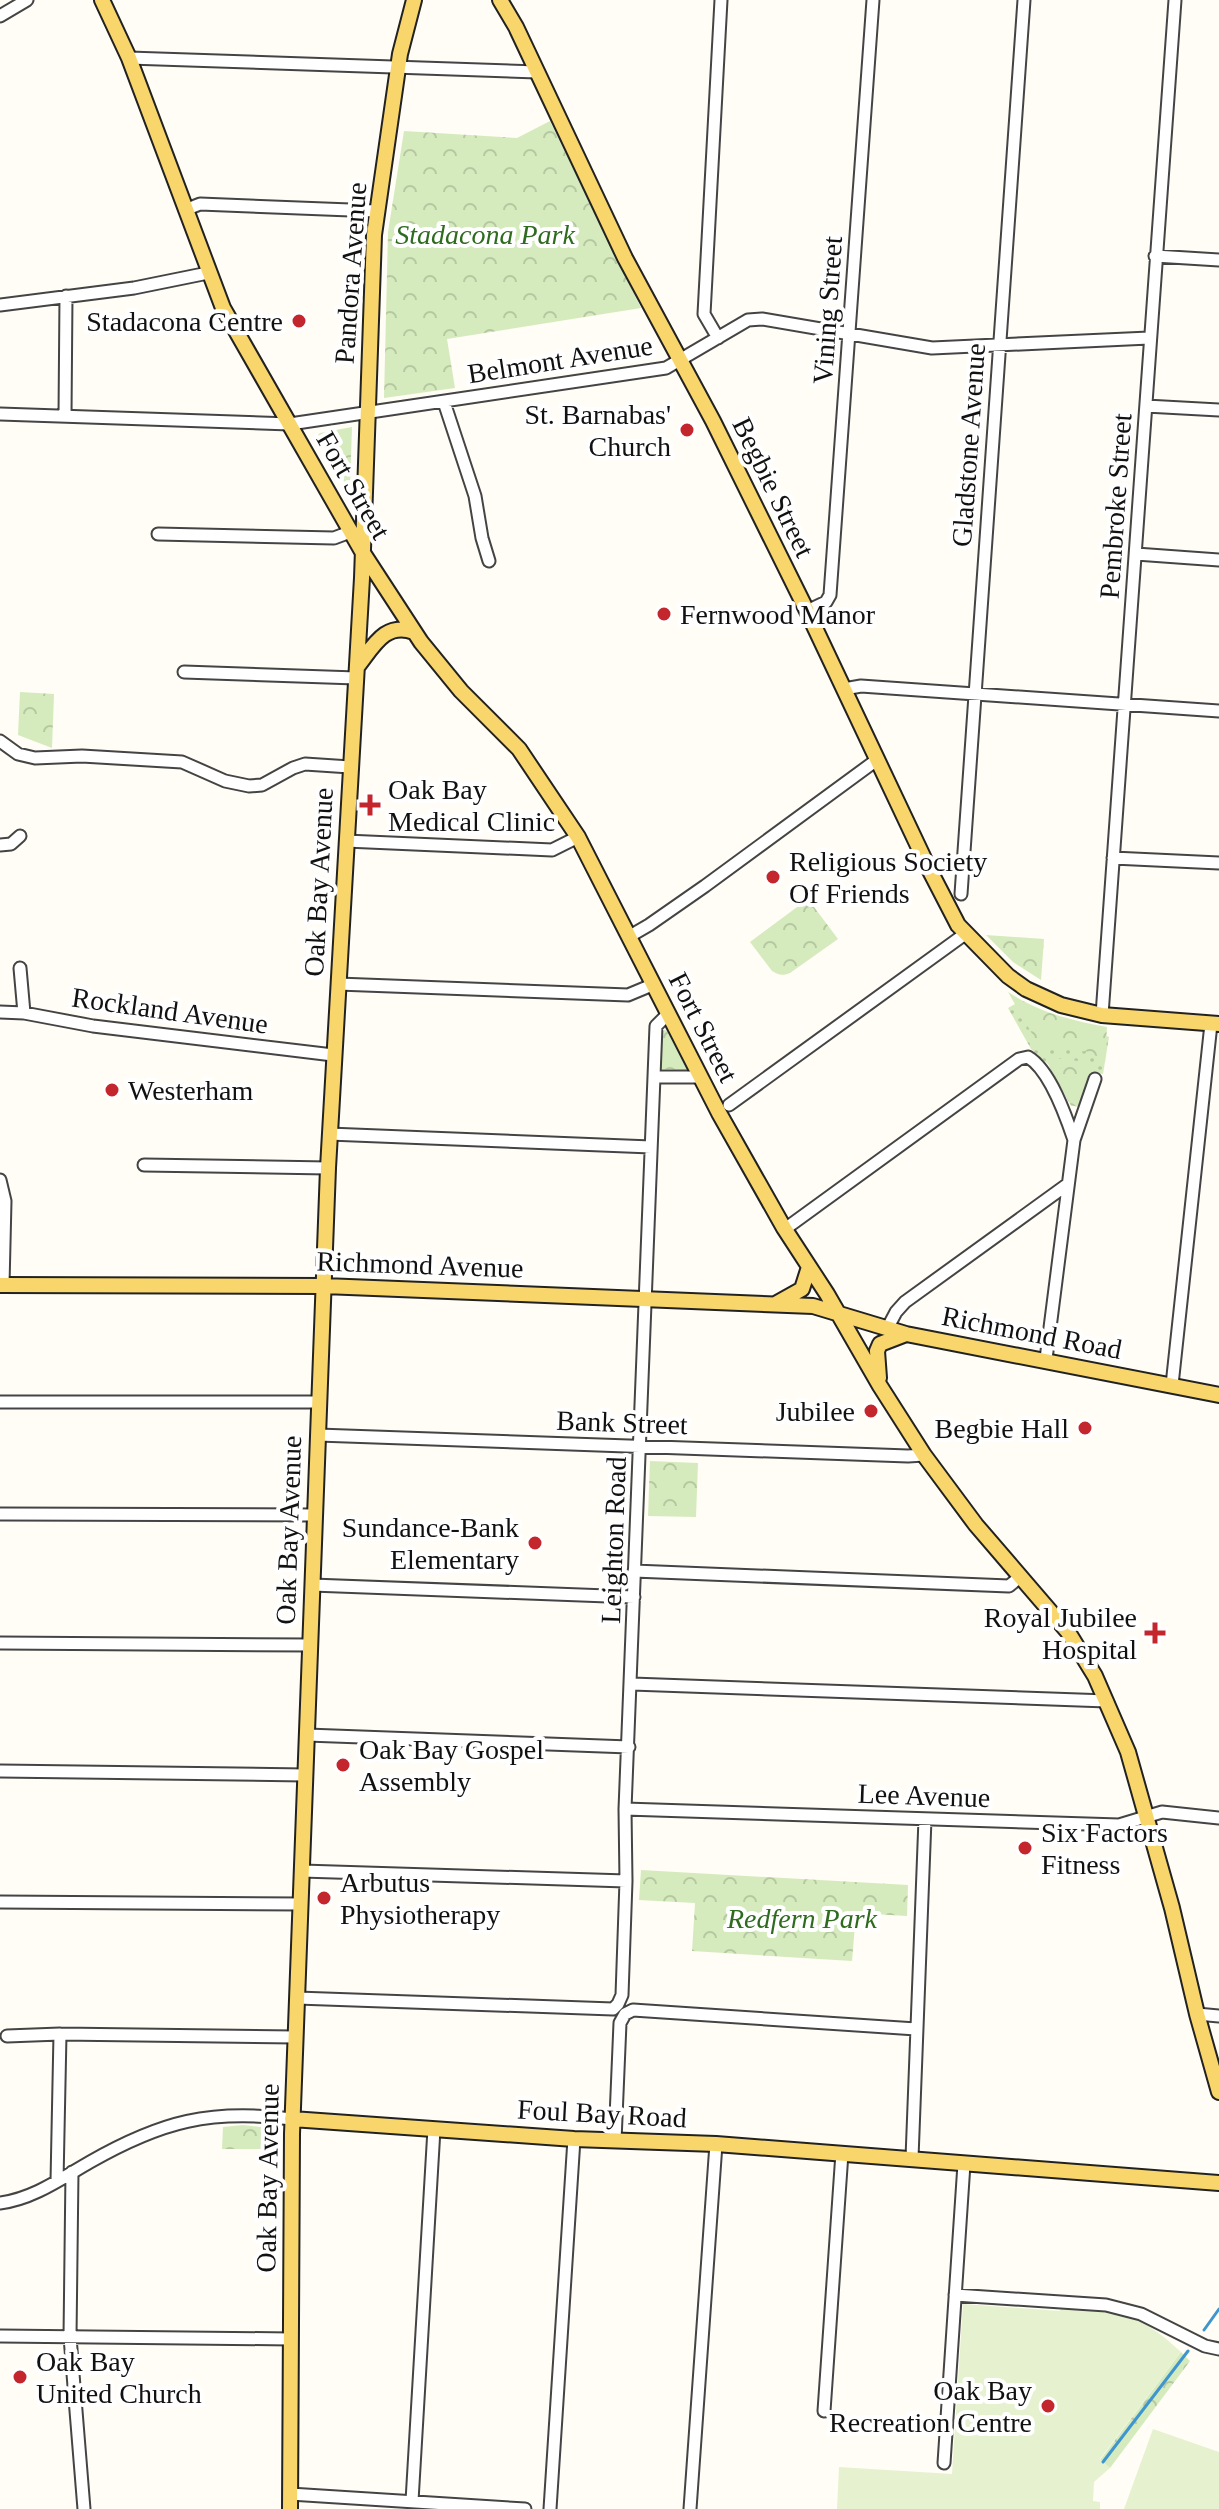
<svg xmlns="http://www.w3.org/2000/svg" width="1219" height="2509" viewBox="0 0 1219 2509" font-family="'Times New Roman',serif">
<defs>
<pattern id="grass-dots" width="8" height="8" patternUnits="userSpaceOnUse" patternTransform="scale(2)"><rect width="8" height="8" fill="#d5ebbd"/><path d="M2 2h.1M6 6h.1" fill="none" stroke="#b6c8a1" stroke-width="1.8" stroke-linecap="round"/></pattern>
<pattern id="park-crowns" width="20" height="18" patternUnits="userSpaceOnUse" patternTransform="scale(2)"><rect width="20" height="18" fill="#d5ebbd"/><path d="M2 6a3 3 0 1 1 6 0M12 15a3 3 0 1 1 6 0" fill="none" stroke="#b6c8a1"/></pattern>
</defs>
<rect width="100%" height="100%" fill="#fffdf5"/>
<path fill="url(#grass-dots)" d="M1015 1004 1030 1006 1109 1037 1103 1074 1092 1072 1079 1106H1071L1048 1064 1031 1049 1008 1008Z"/>
<path fill="url(#park-crowns)" d="M550 121 641 308 447 339 455 388 384 398 388 232 404 131 517 138Z
M352 427 350 486 348 488 317 436 320 433Z
M20 692 54 694 52 748 18 735Z
M808 899 838 939 790 973C783 976 778 975 772 971L750 942Z
M986 935 1044 939 1041 980 1013 962Z
M1008 992C1039 1012 1072 1021 1107 1027L1105 1063 1091 1052 1039 1046Z
M665 1030 667 1031 687 1070 659 1069 660 1033Z
M1054 1058 1086 1062 1091 1066 1089 1080 1078 1107 1071 1105 1049 1065 1050 1059Z
M650 1461 698 1463 696 1517 648 1516Z
M641 1870 908 1885 907 1916 856 1913 852 1961 692 1951 695 1903 639 1900Z
M243 2125 277 2129 278 2149H222L223 2127Z
M1181 2352 1190 2361 1110 2468 1100 2460Z"/>
<path fill="#e6f2cf" d="M1061 2303 1107 2305V2312C1136 2314 1161 2333 1181 2352L1100 2459 1110 2468 1094 2482 1093 2501 1100 2502V2509H837L839 2467 952 2474 963 2304 1060 2311Z
M1153 2429 1219 2452V2509H1124Z"/>
<g fill="none" stroke-linecap="round" stroke-linejoin="round">
<path stroke="#3f96cf" stroke-width="3" d="M1204 2330 1219 2309
M1103 2462 1188 2351"/>
<defs>
<path id="minor" d="M0 16 27 0
M129 58 537 72
M185 210 200 204 376 211
M1155 256 1219 260
M0 305 134 288 208 273
M718 338 704 314 721 0
M444 402 475 496 482 538 489 561
M1146 406 1219 410
M0 414 290 424 666 368 748 320 762 319 932 348 1149 338
M65 415 66 296
M158 534 334 538 350 532
M1136 554 1219 560
M807 611 826 602 830 595 873 0
M184 672 356 678
M844 689 861 686 1219 711
M0 741 18 754 35 758 82 756 182 762 225 781 249 786 262 785 293 768 305 764 350 767
M346 841 552 850 578 837
M0 845 11 844 20 836
M1113 858 1219 863
M961 894 1024 0
M630 936 649 925 705 886 878 759
M20 968 24 1013
M338 984 628 995 652 985
M0 1012 24 1013 93 1026 333 1055
M1102 1015 1175 0
M654 1077H700
M729 1105 965 934
M329 1134 651 1147
M144 1165 328 1168
M0 1180 5 1201 3 1285
M785 1229 1019 1059 1028 1057C1050 1070 1066 1116 1074 1140
M887 1329 896 1312 905 1302 1068 1184
M1046 1359 1074 1140 1095 1079
M1172 1385 1211 1024
M0 1402H319
M318 1435 908 1456 924 1455
M0 1514 315 1515
M634 1571 1009 1586 1021 1576
M312 1585 634 1597
M0 1643 310 1645
M632 1684 1107 1701
M307 1735 629 1747
M0 1771 305 1775
M625 1809 1119 1825 1162 1812 1219 1818
M302 1871 626 1881
M0 1902 301 1904
M297 1998 613 2009 618 2004 622 1995 626 1881 625 1809 656 1026 667 1015
M1197 2014 1219 2016
M7 2036 60 2034 295 2037
M615 2141 620 2023 625 2014 633 2010 916 2029
M912 2158 925 1819
M72 2172 70 2337 84 2509
M57 2181 60 2034
M0 2203C33 2199 62 2178 90 2162 162 2121 210 2109 292 2119
M955 2295 1106 2305 1141 2314 1205 2346 1219 2349
M0 2336 291 2339
M824 2411 842 2153
M944 2463 964 2164
M290 2494 525 2509
M412 2501 434 2129
M550 2509 574 2139
M690 2509 716 2144"/>
<path id="major" d="M102 0 129 58 223 308 363 553 421 642 461 691 519 749 578 837 719 1113 784 1228 827 1294 880 1386 924 1455 976 1525 1068 1632 1095 1676 1128 1752 1172 1908 1197 2014 1219 2092
M500 0 516 27 625 258 713 421 807 611 928 867 958 925 1008 976 1026 989 1061 1005 1102 1015 1219 1024
M357 667C373 647 385 621 414 632
M0 1285 324 1286 813 1306 906 1334 1219 1395
M777 1303 802 1289 809 1267
M879 1378 877 1351 880 1344 906 1334
M292 2119 574 2139 716 2144 1219 2183
M290 2509 292 2134 328 1168 362 578 374 235 400 54 414 0"/>
</defs>
<use href="#minor" stroke="#444" stroke-width="15"/>
<use href="#major" stroke="#222" stroke-width="18"/>
<use href="#minor" stroke="#fff" stroke-width="11"/>
<use href="#major" stroke="#f9d66b" stroke-width="14"/>
</g>
<g fill="#c4262e" stroke="#fff" stroke-width="3">
<circle cx="299" cy="321" r="8"/>
<circle cx="687" cy="430" r="8"/>
<circle cx="664" cy="614" r="8"/>
<path d="M366 793h8v8h8v8h-8v8h-8v-8h-8v-8h8z"/>
<circle cx="773" cy="877" r="8"/>
<circle cx="112" cy="1090" r="8"/>
<circle cx="871" cy="1411" r="8"/>
<circle cx="1085" cy="1428" r="8"/>
<circle cx="535" cy="1543" r="8"/>
<path d="M1151 1621h8v8h8v8h-8v8h-8v-8h-8v-8h8z"/>
<circle cx="343" cy="1765" r="8"/>
<circle cx="1025" cy="1848" r="8"/>
<circle cx="324" cy="1898" r="8"/>
<circle cx="20" cy="2377" r="8"/>
<circle cx="1048" cy="2406" r="8"/>
</g>
<g text-anchor="middle" stroke-width="8" stroke-linejoin="round" paint-order="stroke">
<g font-size="28" font-style="italic" fill="#2f6b1f" stroke="#fff">
<text x="485" y="244">Stadacona Park</text>
<text x="802" y="1928">Redfern Park</text>
</g>
<g font-size="28" fill="#111" stroke="#fff">
<text transform="translate(350 273) rotate(-86)" y="10">Pandora Avenue</text>
<text transform="translate(827 310) rotate(-86)" y="10">Vining Street</text>
<text transform="translate(560 359) rotate(-9)" y="10">Belmont Avenue</text>
<text transform="translate(968 445) rotate(-86)" y="10">Gladstone Avenue</text>
<text transform="translate(354 485) rotate(60)" y="10">Fort Street</text>
<text transform="translate(774 487) rotate(64)" y="10">Begbie Street</text>
<text transform="translate(1115 506) rotate(-86)" y="10">Pembroke Street</text>
<text transform="translate(318 882) rotate(-87)" y="10">Oak Bay Avenue</text>
<text transform="translate(170 1010) rotate(8)" y="10">Rockland Avenue</text>
<text transform="translate(704 1027) rotate(63)" y="10">Fort Street</text>
<text transform="translate(420 1264) rotate(2)" y="10">Richmond Avenue</text>
<text transform="translate(1032 1332) rotate(11)" y="10">Richmond Road</text>
<text transform="translate(622 1422) rotate(2)" y="10">Bank Street</text>
<text transform="translate(288 1530) rotate(-88)" y="10">Oak Bay Avenue</text>
<text transform="translate(613 1540) rotate(-88)" y="10">Leighton Road</text>
<text transform="translate(924 1795) rotate(2)" y="10">Lee Avenue</text>
<text transform="translate(602 2113) rotate(3)" y="10">Foul Bay Road</text>
<text transform="translate(267 2178) rotate(-89)" y="10">Oak Bay Avenue</text>
</g>
<g font-size="28" fill="#111" stroke="#fff" text-anchor="start">
<text x="283" y="331" text-anchor="end">Stadacona Centre</text>
<text x="671" y="424" text-anchor="end">St. Barnabas'<tspan x="671" dy="32">Church</tspan></text>
<text x="680" y="624">Fernwood Manor</text>
<text x="388" y="799">Oak Bay<tspan x="388" dy="32">Medical Clinic</tspan></text>
<text x="789" y="871">Religious Society<tspan x="789" dy="32">Of Friends</tspan></text>
<text x="128" y="1100">Westerham</text>
<text x="855" y="1421" text-anchor="end">Jubilee</text>
<text x="1069" y="1438" text-anchor="end">Begbie Hall</text>
<text x="519" y="1537" text-anchor="end">Sundance-Bank<tspan x="519" dy="32">Elementary</tspan></text>
<text x="1137" y="1627" text-anchor="end">Royal Jubilee<tspan x="1137" dy="32">Hospital</tspan></text>
<text x="359" y="1759">Oak Bay Gospel<tspan x="359" dy="32">Assembly</tspan></text>
<text x="1041" y="1842">Six Factors<tspan x="1041" dy="32">Fitness</tspan></text>
<text x="340" y="1892">Arbutus<tspan x="340" dy="32">Physiotherapy</tspan></text>
<text x="36" y="2371">Oak Bay<tspan x="36" dy="32">United Church</tspan></text>
<text x="1032" y="2400" text-anchor="end">Oak Bay<tspan x="1032" dy="32">Recreation Centre</tspan></text>
</g>
</g>
</svg>
